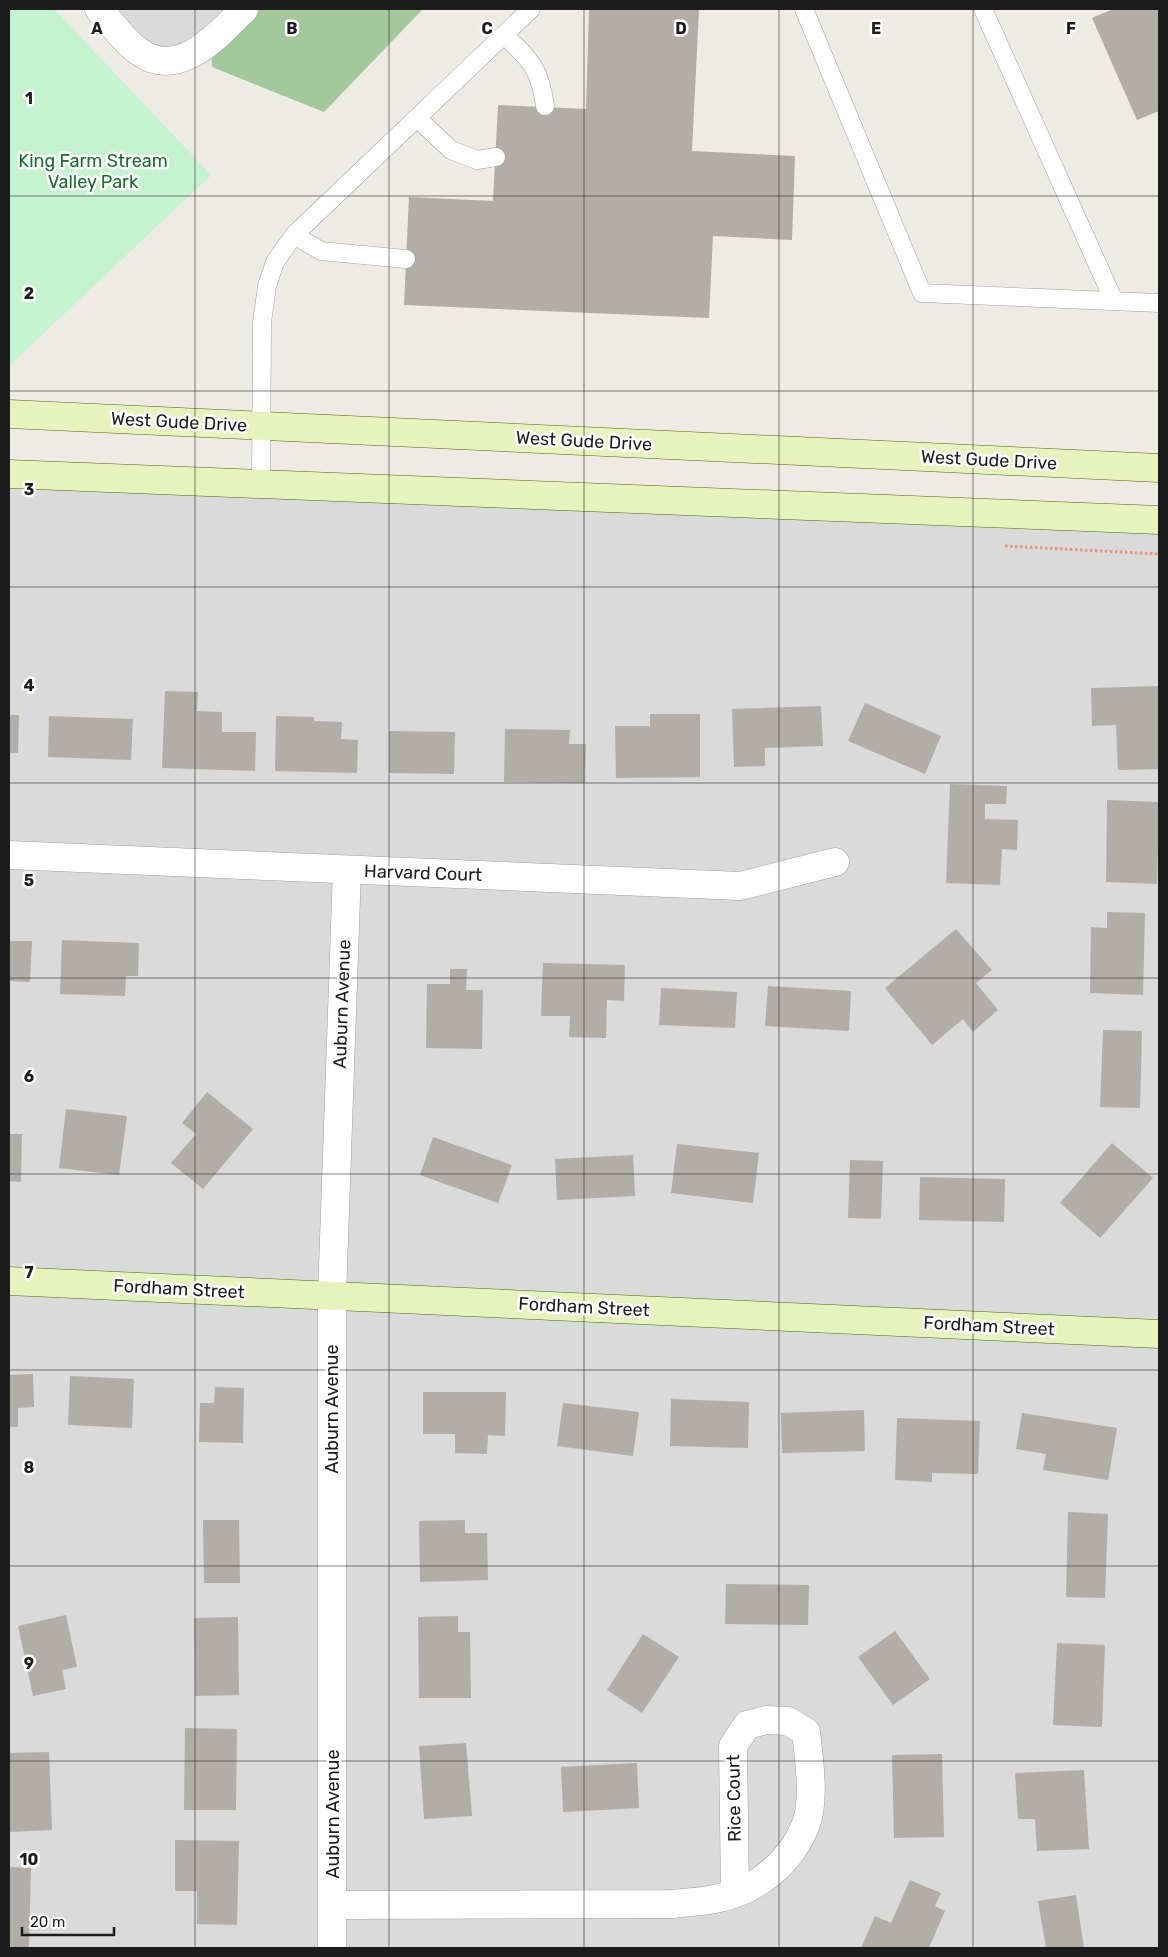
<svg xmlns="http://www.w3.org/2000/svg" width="1168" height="1957" viewBox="0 0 1168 1957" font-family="Rubik,sans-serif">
<rect width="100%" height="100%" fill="#edebe3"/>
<path fill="#dadada" d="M99 9H244L157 59Z
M9 474 1159 520V1948H9Z"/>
<path fill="#a3c89c" d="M244 9H423L324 112 212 67 211 41Z"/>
<path fill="#c4f3ce" d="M9 9H54L211 175 9 366Z"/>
<path fill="#b2ada6" d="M589 9H699L692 151 795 156 792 240 713 236 709 318 404 305 409 197 493 201 498 105 586 109Z
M1113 9H1159V111L1137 120 1092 18Z
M1159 686V769L1118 770 1116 725 1092 726 1091 688Z
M165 691 198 692 197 711 222 712V732H256L255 771 162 768Z
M865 703 941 736 925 774 848 741Z
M821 706 823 746 765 748V766L734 767 732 709Z
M650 714H700V777L616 778 615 726H650Z
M9 715H19L18 753H9Z
M49 716 133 719 131 760 48 757Z
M276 716 314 717V721L342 722 341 739 358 740 357 773 275 771Z
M505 729 570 730 569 744H586L585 783 504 782Z
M389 731 455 732 454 774 389 773Z
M950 784 1007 786 1006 804H985V819L1018 820 1017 850 1002 849 1000 885 946 883Z
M1107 800 1159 802 1157 884 1106 882Z
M1107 912 1145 913 1143 995 1090 993 1091 927 1107 928Z
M956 929 992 970 976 983 998 1010 973 1032 963 1019 932 1045 885 988Z
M62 940 139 943 138 976H126L125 996 60 994Z
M9 941H32L30 982 9 981Z
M543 963 625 965 624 1001 607 1000 606 1038 569 1037 570 1016H541Z
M450 969H467L466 990H483L482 1049 426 1048 427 984H450Z
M768 986 851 991 849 1031 765 1026Z
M661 988 737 992 735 1028 659 1025Z
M1103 1030 1142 1031 1140 1108 1100 1107Z
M207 1092 253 1129 203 1189 171 1163 196 1134 182 1123Z
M66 1109 127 1116 119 1175 59 1168Z
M9 1134H22L21 1182 9 1181Z
M433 1137 512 1165 498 1203 420 1175Z
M1112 1143 1153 1178 1100 1238 1060 1203Z
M677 1144 759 1153 753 1203 671 1193Z
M633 1155 635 1196 557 1200 555 1159Z
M850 1160 883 1161 881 1219 848 1218Z
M920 1177 1005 1179 1004 1222 919 1220Z
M33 1374 34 1407 18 1408V1427H9V1375Z
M70 1376 134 1379 132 1428 68 1425Z
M215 1387 244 1388 243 1443 199 1442 200 1403H214Z
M423 1392H506L505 1436 488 1435 487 1454 455 1453V1434H423Z
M671 1399 749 1402 748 1448 670 1446Z
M563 1403 639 1412 633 1456 557 1446Z
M864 1410 865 1451 782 1453 781 1413Z
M1022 1413 1117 1428 1108 1480 1043 1470 1046 1454 1016 1449Z
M897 1418 980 1421 978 1474 932 1473V1482L895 1480Z
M1068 1512 1108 1514 1105 1598 1066 1597Z
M203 1520H239L240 1583H204Z
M465 1520V1533H487L488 1580 420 1582 419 1521Z
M726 1584 809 1585 808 1625 725 1624Z
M66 1615 77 1667 62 1670 66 1689 33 1696 18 1626Z
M458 1616V1632H470L471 1698H419L418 1617Z
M238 1617 239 1695 195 1696 194 1618Z
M895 1631 930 1679 893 1705 858 1657Z
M643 1634 679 1657 642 1713 607 1690Z
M1057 1643 1105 1645 1102 1727 1053 1725Z
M185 1728 237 1729 236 1810H184Z
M466 1743 472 1816 424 1819 419 1746Z
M49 1752 52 1830 9 1832V1753Z
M942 1754 944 1837 894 1838 892 1755Z
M637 1763 639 1808 563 1812 561 1767Z
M1084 1770 1089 1849 1037 1851 1035 1819H1018L1015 1773Z
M175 1840 239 1841 237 1925 197 1924V1891H175Z
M9 1867 31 1868 29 1948H9Z
M910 1880 941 1893 935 1906 945 1911 929 1948H861L875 1916 891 1923Z
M1076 1895 1084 1948H1046L1038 1901Z"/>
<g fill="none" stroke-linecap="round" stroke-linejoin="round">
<defs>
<path id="lane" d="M804 9 922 293 1159 303
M983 9 1114 301
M504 35C531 60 540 69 545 106
M417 118 451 150 477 160 496 157
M294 235 321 251 406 259
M261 484 262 322 267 286 275 262 294 235 531 9"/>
<path id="street" d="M99 9C111 22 123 40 138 51 179 81 218 35 244 9
M9 855 740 886 835 862
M333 1905 673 1904C688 1902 704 1902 719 1898 758 1890 792 1861 806 1824 815 1800 809 1758 806 1732L788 1721 766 1720 747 1725 733 1746 735 1893
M332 1948V1296L347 870"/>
<path id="secondary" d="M9 414 1159 468
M9 474 1159 520
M9 1281 1159 1334"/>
</defs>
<use href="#lane" stroke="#a0a0a0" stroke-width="19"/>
<use href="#street" stroke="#a0a0a0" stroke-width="29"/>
<use href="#secondary" stroke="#516710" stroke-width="29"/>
<path stroke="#eb9376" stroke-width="3" stroke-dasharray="2.5 2.5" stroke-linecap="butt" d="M1005 546 1159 554"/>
<use href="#lane" stroke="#fff" stroke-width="18"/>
<use href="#street" stroke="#fff" stroke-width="28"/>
<use href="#secondary" stroke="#e8f2bc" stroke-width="28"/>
</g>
<path fill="none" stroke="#1c1c1c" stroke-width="1" stroke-opacity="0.55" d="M195 9V1948M389 9V1948M584 9V1948M779 9V1948M973 9V1948M9 196H1159M9 391H1159M9 587H1159M9 783H1159M9 978H1159M9 1174H1159M9 1370H1159M9 1566H1159M9 1761H1159"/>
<g text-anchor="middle" stroke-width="5" stroke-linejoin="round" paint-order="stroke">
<g font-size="18" fill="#166f2a" stroke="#fff">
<text x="93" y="167">King Farm Stream<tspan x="93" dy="21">Valley Park</tspan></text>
</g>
<g font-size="18" fill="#1c1c1c" stroke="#fff">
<text transform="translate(179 422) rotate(3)" y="6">West Gude Drive</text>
<text transform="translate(584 441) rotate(3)" y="6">West Gude Drive</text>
<text transform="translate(989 460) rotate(3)" y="6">West Gude Drive</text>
<text transform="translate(423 873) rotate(2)" y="6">Harvard Court</text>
<text transform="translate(342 1004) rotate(-88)" y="6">Auburn Avenue</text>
<text transform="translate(179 1289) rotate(3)" y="6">Fordham Street</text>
<text transform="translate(584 1307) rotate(3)" y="6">Fordham Street</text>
<text transform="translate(989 1326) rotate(3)" y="6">Fordham Street</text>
<text transform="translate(332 1409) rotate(-90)" y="6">Auburn Avenue</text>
<text transform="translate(734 1798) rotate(-91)" y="6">Rice Court</text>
<text transform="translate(333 1814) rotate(-90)" y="6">Auburn Avenue</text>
</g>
</g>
<g font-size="16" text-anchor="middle" font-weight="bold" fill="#1c1c1c" stroke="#fff" stroke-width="5" stroke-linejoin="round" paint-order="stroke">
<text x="97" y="34">A</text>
<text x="292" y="34">B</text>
<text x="487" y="34">C</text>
<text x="681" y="34">D</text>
<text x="876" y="34">E</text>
<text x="1071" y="34">F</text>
<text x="29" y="104">1</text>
<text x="29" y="299">2</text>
<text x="29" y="495">3</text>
<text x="29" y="691">4</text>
<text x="29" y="886">5</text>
<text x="29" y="1082">6</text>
<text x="29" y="1278">7</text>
<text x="29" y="1473">8</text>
<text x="29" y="1669">9</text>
<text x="29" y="1865">10</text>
</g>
<rect width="1168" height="1957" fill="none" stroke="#1c1c1c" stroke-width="20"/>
<path d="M22 1927v8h92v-8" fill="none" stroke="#1c1c1c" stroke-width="2.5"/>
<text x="30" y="1927" font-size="15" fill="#1c1c1c" stroke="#ffffff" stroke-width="4" paint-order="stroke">20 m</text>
</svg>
